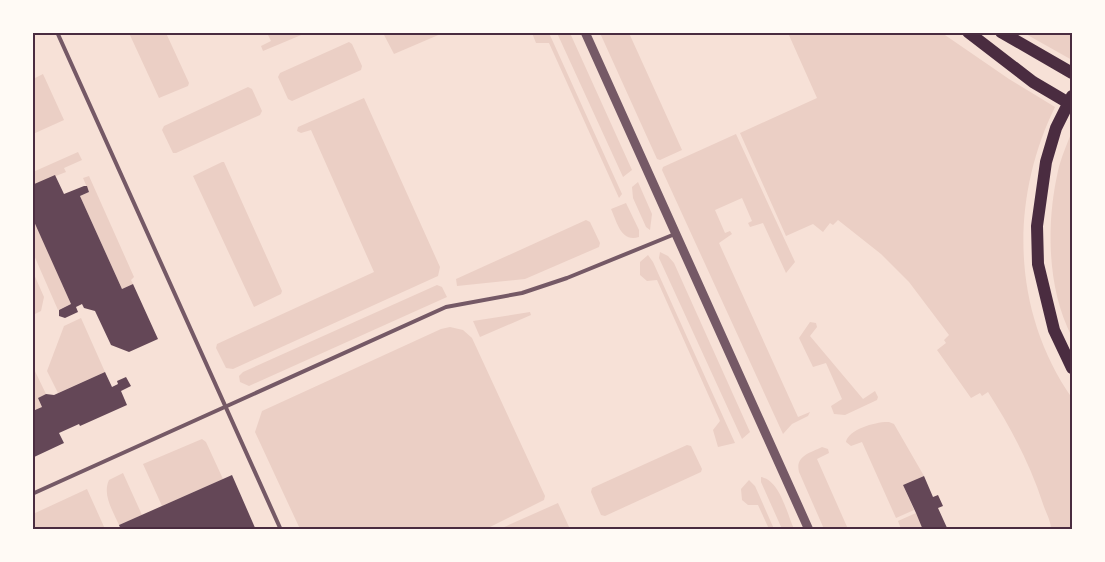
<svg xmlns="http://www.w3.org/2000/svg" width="1105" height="562" viewBox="0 0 1105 562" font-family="'Alegreya Sans',sans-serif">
<rect width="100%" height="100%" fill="#f7e1d7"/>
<path fill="#ebcfc5" d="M129 33H166L189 83 188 86 159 98Z
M267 33H306L263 51 261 46 271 41Z
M383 33H443L394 54Z
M532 33H549L622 194 619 198 549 43H536Z
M557 33H570L632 170 623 177Z
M600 33H629L682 150 660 160 657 159Z
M788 33H942L1009 79 1055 107C1009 201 1012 312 1072 398V529H1051C1051 521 1046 513 1043 504 1030 464 1011 428 988 392L982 396 980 393 971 398 937 350 946 343 944 340 949 335 909 282 881 254 838 220 833 225 830 223 823 232 813 224 786 236 740 133 817 98Z
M1024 33H1072V60Z
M349 42 352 44 362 66 361 70 292 101 288 99 278 77 280 73Z
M43 74 64 120 33 134V79Z
M248 87 252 89 262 111 260 115 176 153H173L162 130 164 126Z
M364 98 440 267 438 276 233 369 226 368 216 348 217 344 374 272 311 130 301 133 297 131 298 127Z
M1072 131V337C1047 289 1046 224 1058 171 1061 158 1067 144 1072 131Z
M736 134 795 262 786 273 763 223 750 227 748 223 752 221 742 198 715 210 725 233 730 231 732 234 719 243 798 417 810 412 808 416 792 424 783 434 662 170 663 167Z
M78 152 82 160 64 168 66 172 33 185V172Z
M222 162H224L282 291 281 294 254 307 193 176Z
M89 176 134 277 131 280 133 284 122 289 80 196 89 192 83 178Z
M638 182 652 214 650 230 646 227 633 198 632 187Z
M626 203 639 230V237C621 243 617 222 611 209Z
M586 220 590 222 600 243 599 247 525 279 457 286 456 279Z
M35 222 71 304 58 310 33 253 32 223Z
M660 252 668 256 674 263 750 432 742 439 659 258Z
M648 255 653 262 735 443 718 447 713 430 720 421 657 280 647 281 640 275V262Z
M33 272 44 297 41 311 33 315Z
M437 285 442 287 447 297 249 386 240 382 239 376 243 372Z
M530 312 531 315 480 337 473 321Z
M81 318 105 372 58 393 47 371 64 326Z
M810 322 816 323 817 327 810 336 863 399 875 391 878 397 877 400 845 415 834 414 831 406 842 399 826 363 813 367 799 338Z
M450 327 463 330 472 338 545 496 544 500 486 529H300L255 432 262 411 441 329Z
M32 365 46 394 38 398 42 407 36 410 33 404Z
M889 422 894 424 924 476 903 485 914 510 896 518 862 442 851 446 846 442C848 429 878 421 889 422Z
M202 439 206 442 223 479 162 506 143 464Z
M687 445 691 446 702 469 701 472 605 516 601 515 591 492 592 488Z
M822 447 828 449 829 453 817 459 848 529H824L799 472C795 456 810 453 822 447Z
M123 473 142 515 119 525C113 511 102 495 109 480Z
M761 477C780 480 787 514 794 529H782L761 482Z
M749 480 755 486 774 529H769L758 505H748L742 500 741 489Z
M87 489 105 529 33 528V514Z
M558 503 570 529H500L502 528Z
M916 513 923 529H901L898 521Z"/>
<path fill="#644757" d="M55 175 64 194 84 186H87L89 192 80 196 122 289 133 284 158 339 129 352 111 345 95 311 84 308 82 304 76 307 78 312 65 318 59 316V310L71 304 32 217V185Z
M105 372 112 387 118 384 117 381 126 377 131 386 121 391 127 405 80 426 79 424 59 433 64 443 32 458V404L35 410 42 407 38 398 46 394 54 395Z
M232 475 256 530H121L119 525Z
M924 476 933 497 938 495 943 506 938 508 948 530H923L916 513 903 485Z"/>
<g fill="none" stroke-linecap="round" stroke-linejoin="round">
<path stroke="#755966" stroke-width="4" d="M57 32 281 530
M32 494 446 307 522 293 567 278 675 234"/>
<path stroke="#755966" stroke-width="9" d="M585 32 809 530"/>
<path stroke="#4a2c40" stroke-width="12" d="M968 32 1033 82 1072 105
M1001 32 1072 73
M1072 96 1056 128 1046 162 1037 226 1038 264 1054 330 1072 368"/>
</g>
<rect width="1105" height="562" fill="none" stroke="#fffaf5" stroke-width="68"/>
<rect x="34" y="34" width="1037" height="494" fill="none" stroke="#4a2c40" stroke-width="2"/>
</svg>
